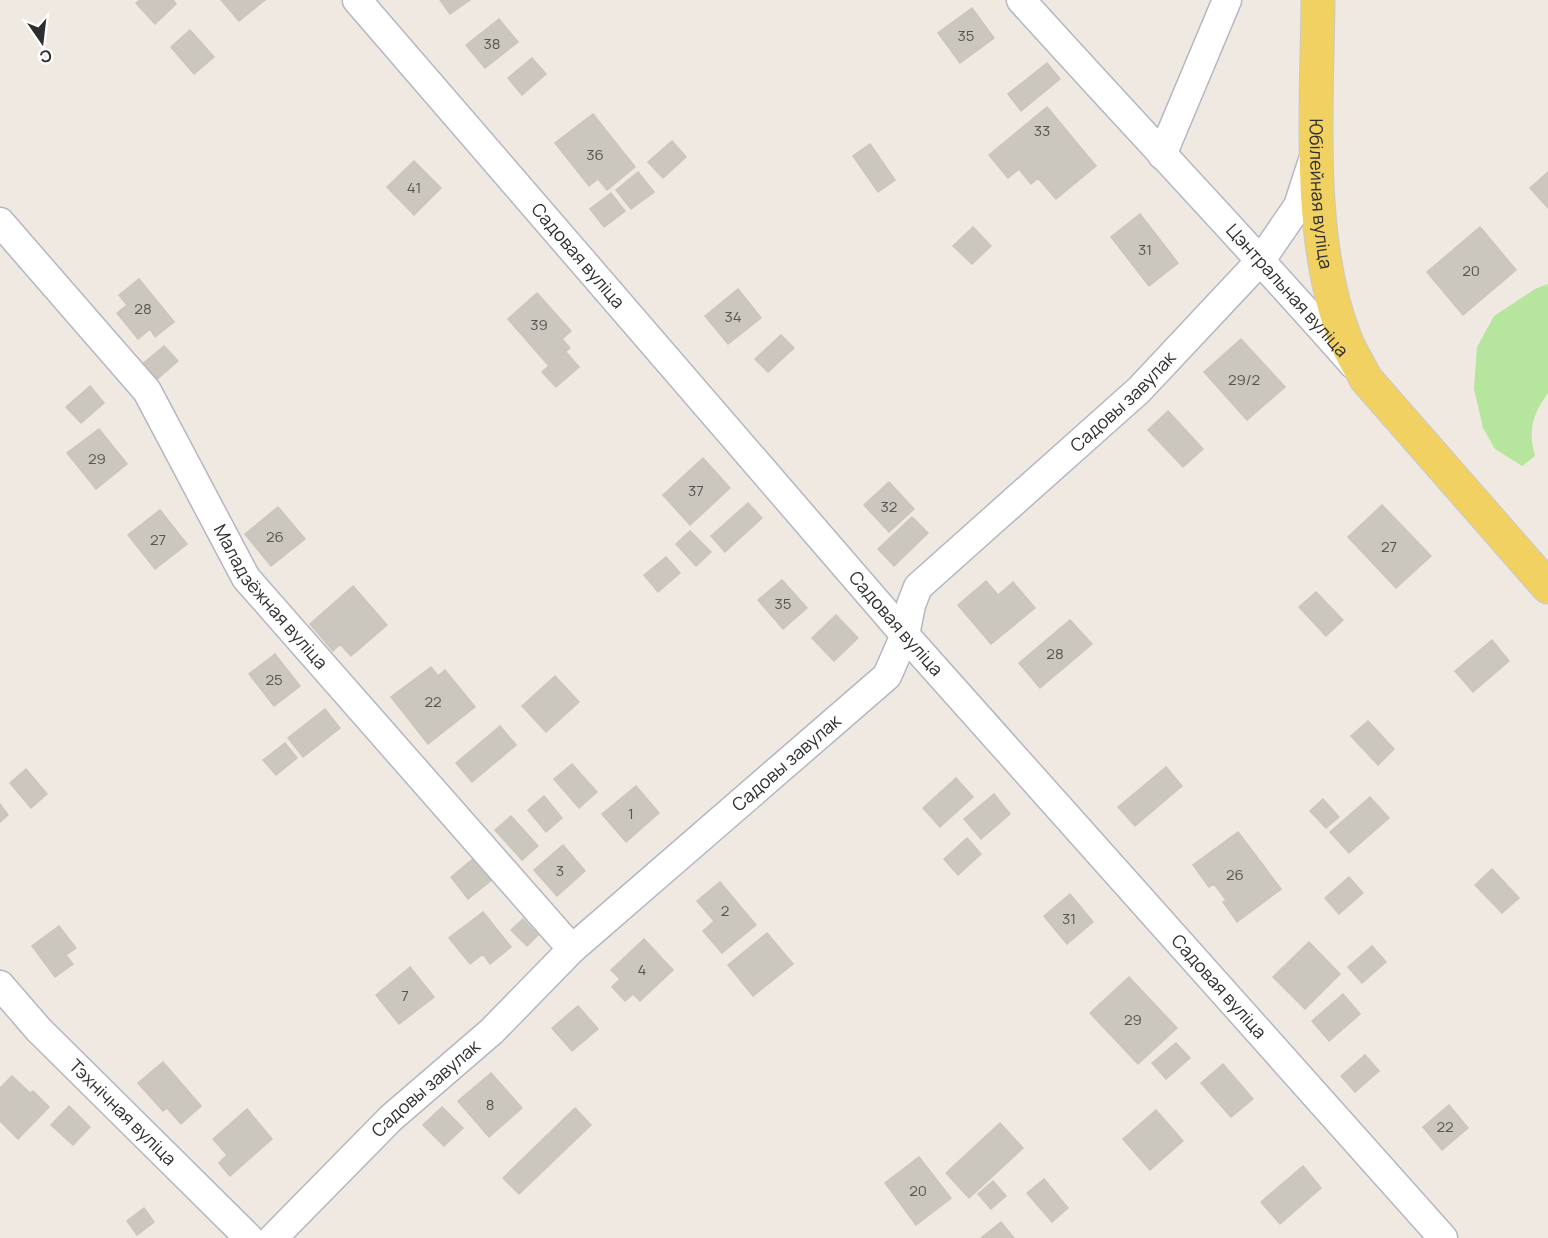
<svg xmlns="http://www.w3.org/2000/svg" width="1548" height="1238" viewBox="0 0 1548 1238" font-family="Manrope,sans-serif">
<rect width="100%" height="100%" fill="#efe9e1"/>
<path fill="#b6e59e" d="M1548 284V393C1532 415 1528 430 1535 456L1522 466 1495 449 1483 428 1474 389 1477 347 1494 316 1535 289Z"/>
<path fill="#cbc7bf" stroke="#cbc5ba" stroke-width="1.5" d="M140 0H173L176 4 155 24 136 3Z
M221 0H265L239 21Z
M440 0H470L450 14Z
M972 8 994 38 960 63 938 33Z
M499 19 518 42 485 68 466 45Z
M190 30 214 57 194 74 171 47Z
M532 58 546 74 522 95 508 78Z
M1047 63 1060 79 1021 111 1008 94Z
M1047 107 1096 166 1056 199 1038 178 1031 184 1019 169 1008 178 989 155Z
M593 114 635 167 607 190 598 179 589 186 555 143Z
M672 141 686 157 663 178 648 162Z
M870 144 895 180 878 192 853 156Z
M414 161 441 188 414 215 387 187Z
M638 172 654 192 631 209 616 190Z
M1548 172V208L1530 188Z
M611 193 625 211 604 227 590 209Z
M1140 214 1178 263 1149 286 1111 237Z
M973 227 991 246 972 264 953 246Z
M1480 227 1516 270 1463 315 1427 272Z
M139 279 174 322 155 337 150 329 138 339 117 313 127 305 119 295Z
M738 289 761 318 728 344 705 316Z
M537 293 571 331 562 339 570 348 549 366 508 319Z
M781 335 794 348 768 372 755 359Z
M1241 339 1285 387 1247 420 1204 372Z
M164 346 178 361 154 382 140 366Z
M565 351 579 367 556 387 542 372Z
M90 386 104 403 81 423 66 407Z
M1168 411 1203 449 1183 467 1148 430Z
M99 429 127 464 96 489 67 453Z
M703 458 730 488 690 525 663 495Z
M889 482 914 509 889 532 864 505Z
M748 503 762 518 725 552 711 536Z
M1382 505 1431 556 1396 588 1348 537Z
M278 507 305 539 271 566 245 534Z
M160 510 187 544 155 569 128 535Z
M912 517 928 533 894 566 878 549Z
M690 531 711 552 696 566 676 544Z
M666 557 680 573 658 592 644 575Z
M782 580 807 608 783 629 758 600Z
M986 581 998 595 1013 582 1035 608 991 644 958 605Z
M353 586 387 625 351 656 340 644 333 651 310 624Z
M1316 592 1343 620 1326 636 1299 607Z
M836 615 858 638 834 661 812 638Z
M1070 620 1092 644 1040 688 1019 663Z
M1492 640 1509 661 1473 692 1455 671Z
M275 654 300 686 274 706 249 674Z
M431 667 438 676 445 670 475 707 428 744 391 697Z
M555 676 579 702 546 732 522 706Z
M325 709 340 728 303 757 288 738Z
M1368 721 1394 749 1378 765 1351 736Z
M500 726 516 745 472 782 456 763Z
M285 743 297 758 276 775 263 760Z
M572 764 597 792 579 808 554 779Z
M1166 767 1182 786 1135 826 1118 807Z
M26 769 47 794 31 808 10 783Z
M956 778 973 797 940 827 923 808Z
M636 786 659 813 626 842 602 814Z
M994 794 1010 814 981 839 964 819Z
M544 796 562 818 546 832 528 810Z
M1370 797 1389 818 1349 853 1330 832Z
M1323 799 1339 817 1326 828 1310 811Z
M0 804 8 815 0 822Z
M511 816 538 846 522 860 495 830Z
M1238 832 1281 889 1237 922 1223 902 1226 900 1214 884 1209 887 1193 865Z
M967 838 981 854 958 875 944 859Z
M563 845 585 871 557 896 534 870Z
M480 853 498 875 468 899 451 877Z
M1492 869 1519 898 1502 913 1475 885Z
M1349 877 1363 893 1339 914 1325 898Z
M720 882 756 925 722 953 703 931 714 921 697 901Z
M1070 894 1093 922 1067 944 1044 916Z
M483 912 511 947 490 964 483 954 470 964 449 938Z
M523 919 538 935 527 946 511 930Z
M59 926 76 948 66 955 73 964 55 977 32 946Z
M767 933 793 964 753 996 728 965Z
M644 939 673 970 640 1001 633 994 625 1001 612 987 620 979 611 970Z
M1309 942 1340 974 1305 1009 1273 977Z
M1372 946 1386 962 1362 983 1348 967Z
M410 967 434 997 399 1024 376 995Z
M1129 977 1177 1028 1138 1064 1090 1013Z
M1343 994 1360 1014 1329 1041 1312 1021Z
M578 1006 598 1029 572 1051 552 1028Z
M1176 1043 1190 1058 1166 1079 1152 1063Z
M1365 1055 1379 1071 1355 1092 1341 1076Z
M163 1062 201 1106 181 1124 167 1108 163 1111 138 1083Z
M1223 1064 1253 1099 1231 1117 1201 1083Z
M491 1073 522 1108 489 1137 458 1101Z
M12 1076 30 1093 33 1091 49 1107 18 1139 0 1121V1088Z
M1449 1105 1468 1128 1442 1150 1423 1127Z
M69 1106 90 1127 73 1145 51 1125Z
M442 1107 463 1128 444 1146 423 1125Z
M575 1108 591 1125 519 1194 503 1178Z
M247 1109 272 1139 230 1176 219 1163 227 1155 213 1139Z
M1156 1110 1183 1141 1150 1170 1123 1139Z
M1000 1123 1023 1148 969 1198 946 1173Z
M919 1157 951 1198 916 1225 885 1183Z
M1303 1166 1321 1188 1280 1224 1261 1202Z
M1044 1179 1068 1208 1052 1222 1027 1193Z
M993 1181 1006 1196 991 1209 978 1194Z
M144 1208 154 1222 137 1235 127 1221Z
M1001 1222 1014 1238H981Z"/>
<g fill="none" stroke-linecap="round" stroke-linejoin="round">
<defs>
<g id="minor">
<path id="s1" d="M357 0 905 635 1443 1238"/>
<path id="s2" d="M1021 0C1131 122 1244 240 1353 364"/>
<path d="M1162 155 1227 0"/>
<path id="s3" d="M0 222 147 391 246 578 572 949"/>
<path id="s4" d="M0 985 39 1030 249 1238"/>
<path id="s5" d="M273 1238 391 1118 492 1031 572 949 887 676 905 635 911 605 918 587 1139 390 1261 260 1298 206 1313 160"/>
</g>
<g id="major">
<path id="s6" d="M1318 0C1317 105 1306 239 1345 338 1350 352 1359 365 1366 379L1548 587"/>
</g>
</defs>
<use href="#minor" stroke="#b4b7c1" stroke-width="31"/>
<use href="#major" stroke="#c9c9c9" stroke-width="35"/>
<use href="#minor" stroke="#fff" stroke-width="28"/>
<use href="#major" stroke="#f2d163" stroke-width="33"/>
</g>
<g text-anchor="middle" stroke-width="5" stroke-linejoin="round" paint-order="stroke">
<g font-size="15" fill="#555452">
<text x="966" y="41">35</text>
<text x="492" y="49">38</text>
<text x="1042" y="136">33</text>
<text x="595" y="160">36</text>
<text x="414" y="193">41</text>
<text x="1145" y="255">31</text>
<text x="1471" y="276">20</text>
<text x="143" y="314">28</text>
<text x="733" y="322">34</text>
<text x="539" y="330">39</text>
<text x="1244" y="385">29/2</text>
<text x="97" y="464">29</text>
<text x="696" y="496">37</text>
<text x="889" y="512">32</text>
<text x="275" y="542">26</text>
<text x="158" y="545">27</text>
<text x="1389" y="552">27</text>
<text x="783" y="609">35</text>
<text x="1055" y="659">28</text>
<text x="274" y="685">25</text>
<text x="433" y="707">22</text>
<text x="631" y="819">1</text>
<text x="560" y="876">3</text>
<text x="1235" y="880">26</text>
<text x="725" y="916">2</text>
<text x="1069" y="924">31</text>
<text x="642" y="975">4</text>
<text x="405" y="1001">7</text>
<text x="1133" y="1025">29</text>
<text x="490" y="1110">8</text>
<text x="1445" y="1132">22</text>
<text x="918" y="1196">20</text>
</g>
<g font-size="18" fill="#2e2e2e" stroke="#fff">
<text dy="6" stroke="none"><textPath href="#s6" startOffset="194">Юбілейная вуліца</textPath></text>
<text dy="6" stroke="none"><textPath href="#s1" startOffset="338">Садовая вуліца</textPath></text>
<text dy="6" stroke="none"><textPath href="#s2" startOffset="394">Цэнтральная вуліца</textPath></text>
<text dy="6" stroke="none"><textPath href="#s5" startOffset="1204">Садовы завулак</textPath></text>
<text dy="6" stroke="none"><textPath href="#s3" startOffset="465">Маладзёжная вуліца</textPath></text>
<text dy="6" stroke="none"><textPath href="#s1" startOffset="824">Садовая вуліца</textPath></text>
<text dy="6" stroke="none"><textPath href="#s5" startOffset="700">Садовы завулак</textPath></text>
<text dy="6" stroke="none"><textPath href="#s1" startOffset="1310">Садовая вуліца</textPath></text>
<text dy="6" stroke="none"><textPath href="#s5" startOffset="214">Садовы завулак</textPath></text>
<text dy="6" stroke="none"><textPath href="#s4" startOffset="177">Тэхнічная вуліца</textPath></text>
</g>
</g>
<g transform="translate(42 42) rotate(166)" stroke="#ffffff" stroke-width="4.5" paint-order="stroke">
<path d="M0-4.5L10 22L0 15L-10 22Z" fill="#2e2e2e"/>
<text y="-9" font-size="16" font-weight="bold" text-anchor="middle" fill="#2e2e2e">С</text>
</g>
</svg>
